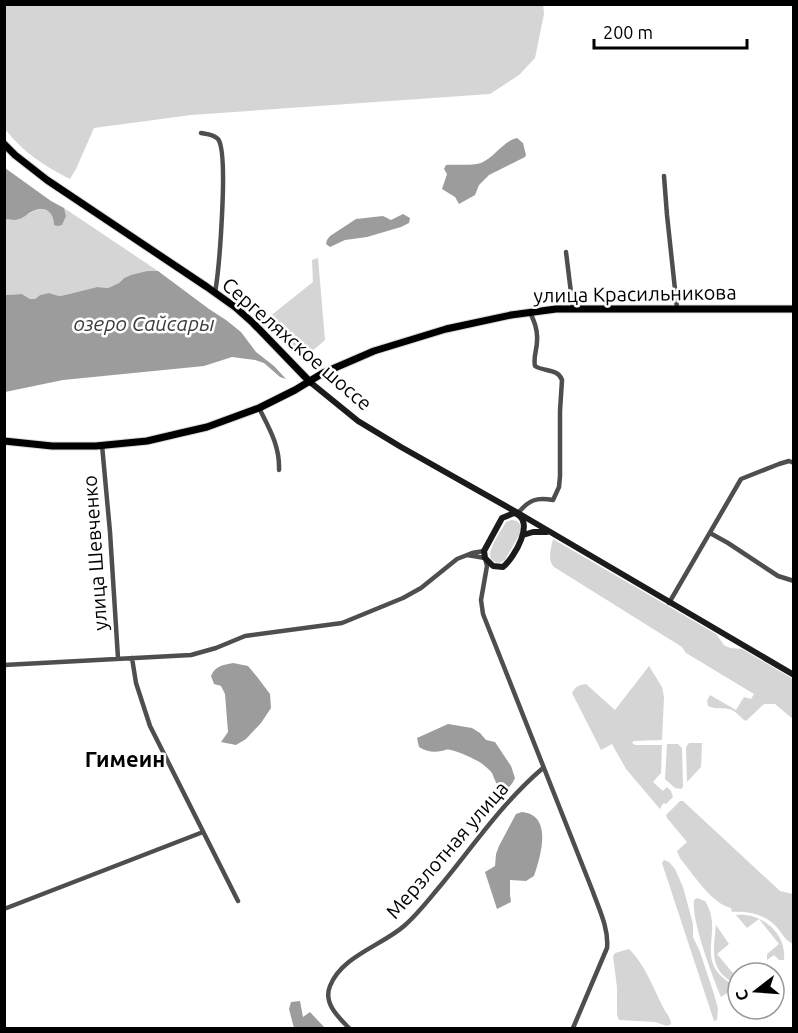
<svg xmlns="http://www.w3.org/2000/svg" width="798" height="1033" viewBox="0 0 798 1033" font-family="Ubuntu,sans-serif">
<rect width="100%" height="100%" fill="#fff"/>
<path fill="#d5d5d5" d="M543 4 544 14 535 58 519 75 490 94 191 115 94 128 76 169 70 179C43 165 24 153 5 129V5Z
M64 208 158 271H147L124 278 119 283 108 288 97 287 65 295 59 296 49 293 40 295 35 299H30L22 294 5 295V219C8 219 11 220 14 220 28 218 41 199 54 217L66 216Z
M318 258 325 340 310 353 301 355 287 346 266 324 264 321 313 282 312 260Z
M511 520C519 520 521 524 521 532L505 560C501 562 500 564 495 562 481 557 502 530 506 522Z
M553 539 716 634 724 645 730 648 742 649 793 679V719L775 704H764L746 721C740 718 736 710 729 709 722 707 718 710 708 706L707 701 710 695 736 710 744 697 751 699 754 694 686 653 682 647 554 567C547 560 551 548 553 539Z
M649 666 662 687 664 697 662 740 634 741 632 743 635 745H662L661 774H660L653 782 663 791 667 787 671 791 673 797 666 804 664 803 662 805 660 809 626 769 612 744 601 750 572 693C576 686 579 685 586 684L615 710Z
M689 743H702L701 767 687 782 686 747Z
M667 744H678L682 748 683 787 681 789 675 788 665 779Z
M680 801H683L780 891 793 894V944C787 941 784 937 780 931 768 915 750 911 732 912L731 908C712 904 692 873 680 858L677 851 687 842 667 818 666 815Z
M664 860 669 862 675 869 683 887 693 924V937L700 952 714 994 718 1009 717 1020 714 1021 662 863Z
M697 898 705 901C726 934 689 962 737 987L721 997C713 978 691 920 694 900Z
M736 915C761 912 787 933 784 960H779L774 955 767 960V954L779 944 759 919 747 928Z
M716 925 729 944 717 954 738 979V985C709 972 713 952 716 925Z
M629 949C645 964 653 988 663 1007 666 1014 671 1017 671 1024L667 1026 655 1022 619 1020 617 1015V987L613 956 615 953Z"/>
<path fill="#9c9c9c" d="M517 138 523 143 526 155 525 157 489 175 479 185 475 195 459 204 455 197 442 189 447 174 444 169 446 165C457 164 470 166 481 163 494 158 503 141 517 138Z
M5 168 51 201 64 208 66 216 62 225 58 226 54 225C54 211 44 205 31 212 27 214 24 218 19 219 14 221 9 219 5 219Z
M403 214 410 218 409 223 401 227 367 237 345 240 330 247 326 244 327 240 330 236 356 219 383 216 391 220Z
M147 271H158L209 309 226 320 241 332 256 352 274 366 286 379 280 377 264 363 255 360 232 357 204 366 63 380 5 392V295L22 294 30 299H35L40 295 49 293 59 296 65 295 97 287 108 288 119 283 124 278 131 275Z
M233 663 248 666 258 678 270 694 271 708 261 723 246 739 236 745 221 742 228 732 225 694 221 686 214 684 211 676C215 666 223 665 233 663Z
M448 724 472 728 480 733 486 740 495 742 511 766 515 778C512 785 506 794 498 785 495 782 494 777 492 773 489 769 485 766 481 763 473 758 460 752 451 750 444 749 448 750 441 751 434 753 425 751 419 747L417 738Z
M522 812C554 815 540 858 534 876L526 881 510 880V895L511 902 497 909 485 872 495 866 496 854 499 846 516 814Z
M300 1001 303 1017 310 1012 325 1028H294L289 1009 291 1002Z"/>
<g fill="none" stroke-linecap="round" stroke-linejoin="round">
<defs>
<path id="primary" d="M4 144 15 155 47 180 207 287 235 307 253 323 310 382
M4 441 52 446H96L147 441 181 433 207 427 259 408 295 390 323 373 374 351 446 329 511 315 556 309H794"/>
</defs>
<use href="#primary" stroke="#dbdbdb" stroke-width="9"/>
<path stroke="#4e4e4e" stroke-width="4.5" d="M201 133C207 134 213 134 218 139 229 153 219 270 215 293
M664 176 667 215 677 308
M566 252 573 309
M259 408C269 428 280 446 279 470
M102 445 110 532 118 658
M518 513C529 500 536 497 553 500L559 487 560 476V411L562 380C558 368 544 372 535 366 533 357 537 350 537 341 538 330 534 321 530 312
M710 533 728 543 778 576 794 581
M467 555 485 558 487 566 481 600 483 614 593 892C599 909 609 929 607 948L573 1028
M669 603 741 479 779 464 789 461 794 463
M132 658 136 683 150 726 238 901
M4 665 191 655 216 648 245 636 342 623 403 598 421 588 457 559 472 553 484 551
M4 909 203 832
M349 1028C338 1017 323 1003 330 986 342 956 381 946 404 926 418 914 429 899 441 885 474 845 503 802 543 768"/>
<path stroke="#1b1b1b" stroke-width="6" d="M310 382 358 421 401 447 518 513 794 675
M514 513C537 520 514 558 503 567L493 566 485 558 484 551 502 518Z
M523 535 533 532H547"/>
<use href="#primary" stroke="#000" stroke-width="7"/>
</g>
<g text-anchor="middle" stroke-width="5" stroke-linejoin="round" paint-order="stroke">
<g font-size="20" fill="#000" stroke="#fff">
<text transform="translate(635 294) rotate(-1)" y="7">улица Красильникова</text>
<text transform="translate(297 344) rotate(41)" y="7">Сергеляхское шоссе</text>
<text transform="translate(95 553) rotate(-94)" y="7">улица Шевченко</text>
<text transform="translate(447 850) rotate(-49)" y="7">Мерзлотная улица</text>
</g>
<g font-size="21" font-style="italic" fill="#3d3d3d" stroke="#fff">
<text x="144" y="331">озеро Сайсары</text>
</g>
<g font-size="22" font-weight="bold" fill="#000" stroke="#fff">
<text x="125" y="767">Гимеин</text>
</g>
</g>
<rect width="798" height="1033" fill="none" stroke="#000000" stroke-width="12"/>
<g transform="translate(756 991) rotate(253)"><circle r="28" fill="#ffffff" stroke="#999999" stroke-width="1.5"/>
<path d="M0-4.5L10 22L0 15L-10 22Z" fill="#000000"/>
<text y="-9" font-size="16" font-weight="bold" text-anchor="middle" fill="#000000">С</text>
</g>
<path d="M594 39v9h153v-9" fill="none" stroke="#000000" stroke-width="3"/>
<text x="603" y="39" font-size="18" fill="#000000" stroke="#ffffff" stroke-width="4.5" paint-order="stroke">200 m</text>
</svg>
